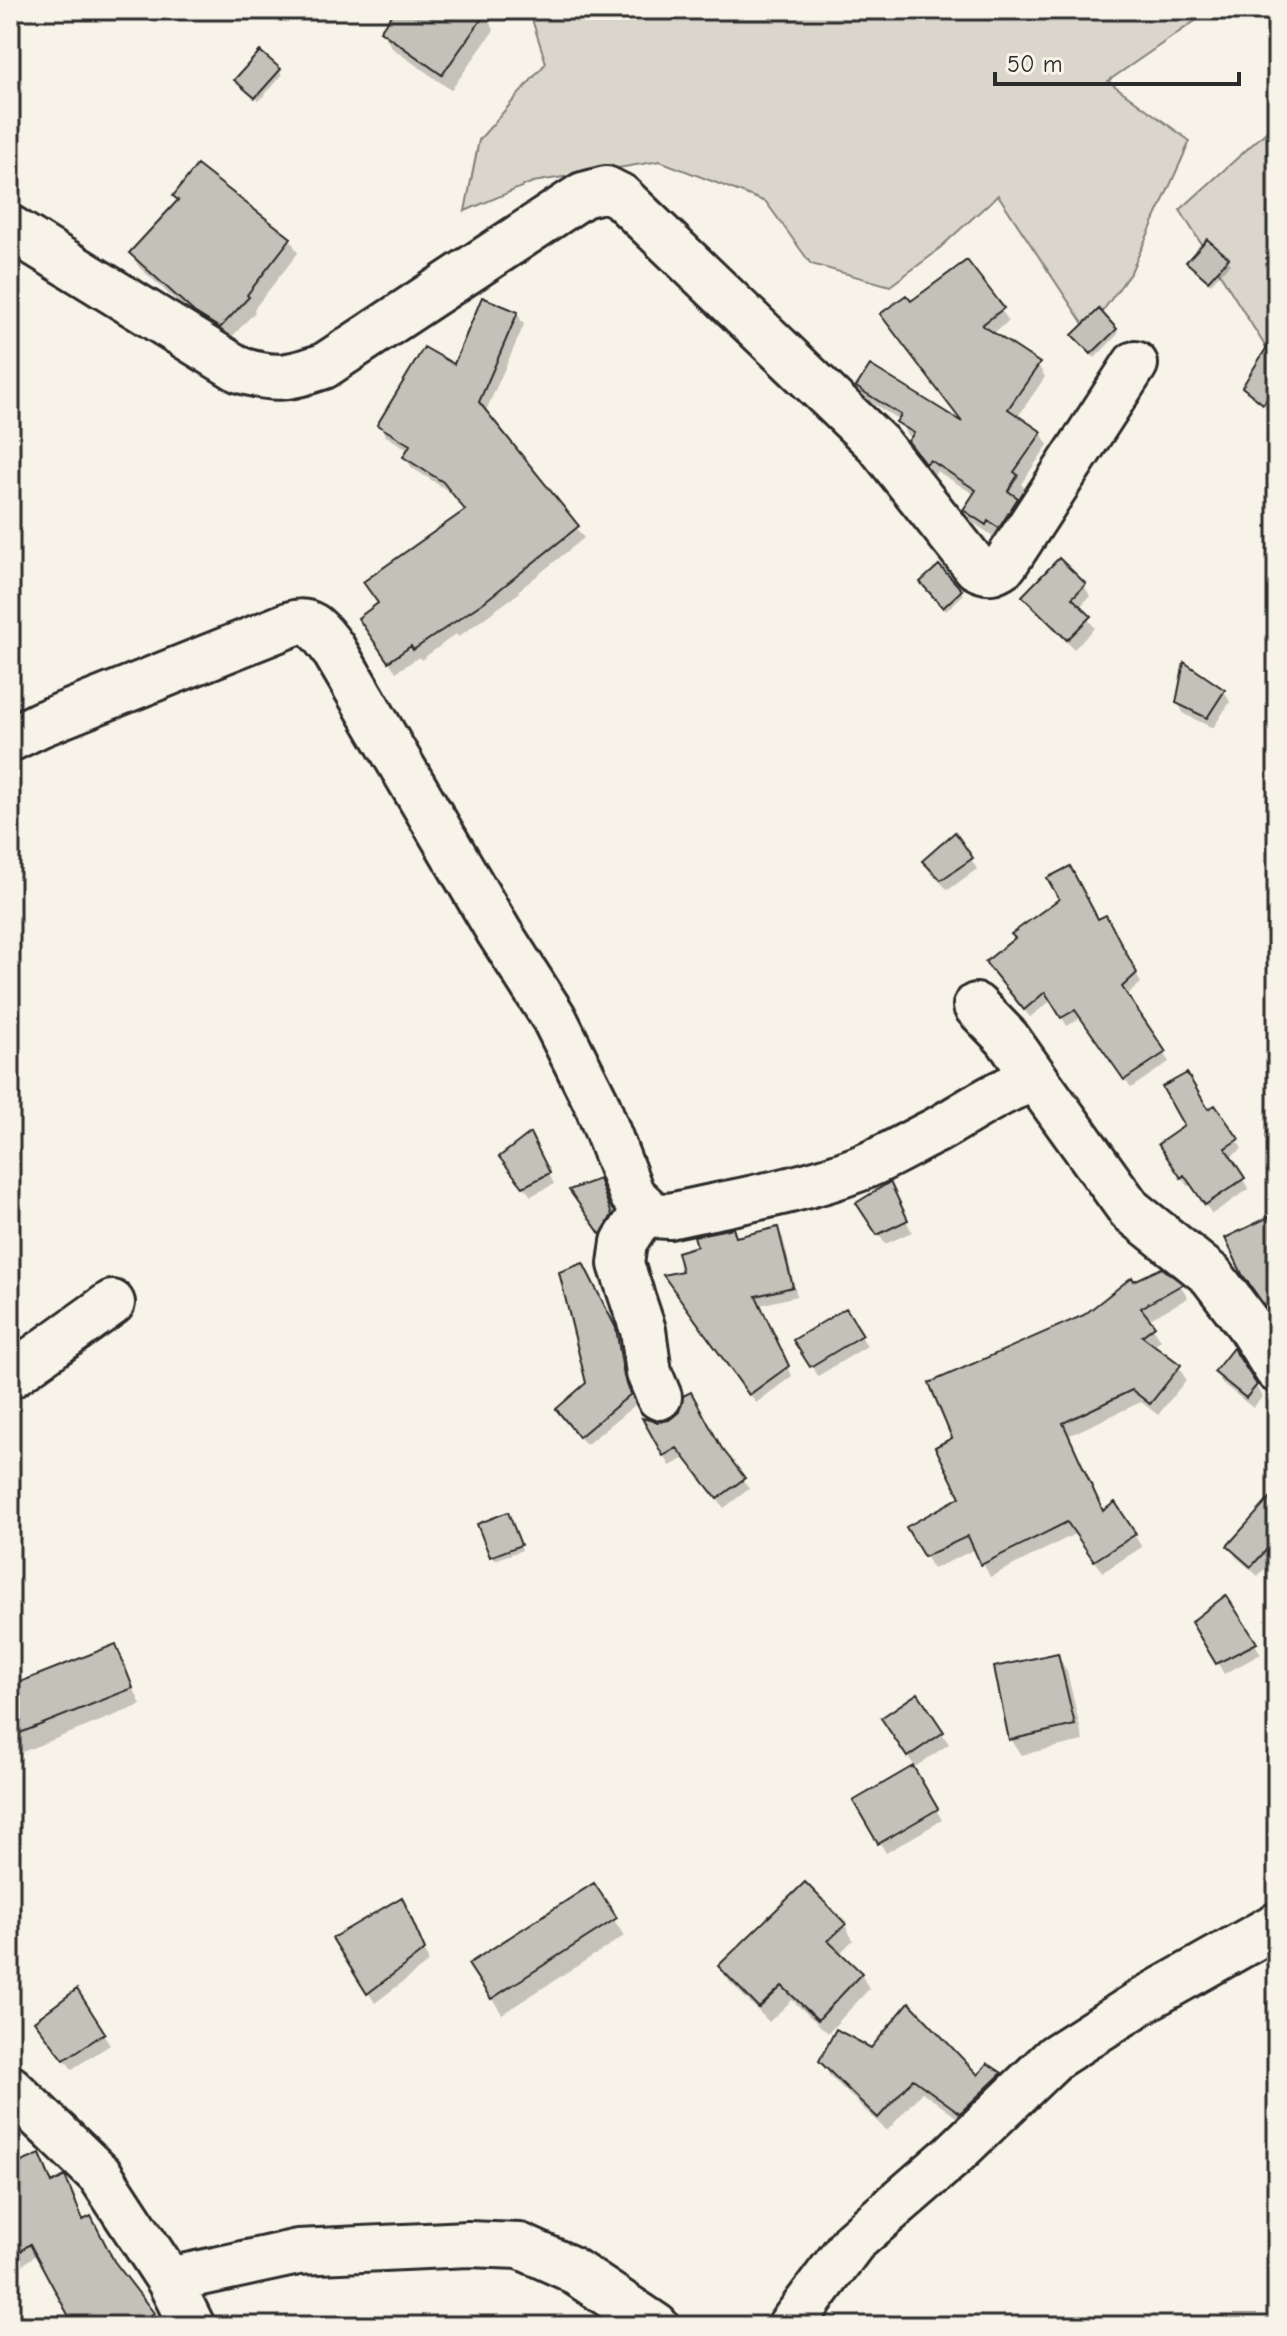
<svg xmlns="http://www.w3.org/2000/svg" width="1287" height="2336" viewBox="0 0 1287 2336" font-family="'Comic Neue',sans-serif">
<rect width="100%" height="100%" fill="#f7f3e8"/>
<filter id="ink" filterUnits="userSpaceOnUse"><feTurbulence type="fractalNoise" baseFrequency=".0125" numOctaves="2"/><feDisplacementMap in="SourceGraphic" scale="16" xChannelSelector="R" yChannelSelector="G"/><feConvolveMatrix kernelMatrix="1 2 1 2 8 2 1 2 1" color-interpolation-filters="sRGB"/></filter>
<g filter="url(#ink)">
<path fill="#dad6cc" stroke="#82807c" stroke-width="2" d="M529 10H1211L1108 81 1190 141 1131 272 1088 331 998 195 932 255 890 286 811 264 766 202 660 161 533 182 465 211 479 140 546 63Z
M1277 122V365L1180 210Z"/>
<path fill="#0003" d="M10 10H22V11L10 17Z
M397 10H479L485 14 494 30 451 90 392 48 382 31Z
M279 70 282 75 259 101 237 80Z
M290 239 298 253 254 309 255 312 228 341 204 326 139 267 131 253Z
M1228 259 1230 264 1211 284 1191 266Z
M967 263 1009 321 992 334 1038 365 1045 377 1017 418 1041 433 1048 445 1021 484 1024 488 1016 500 1023 512 1006 539 996 532 993 536 972 522 965 510 975 495 937 471 934 475 917 454 910 442 913 438 906 434 900 420 865 399 858 387 965 426 911 304Z
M517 313 524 325 485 413 584 538 518 591 519 593 458 637 456 634 421 660 419 657 396 672 367 630 380 604 466 511 452 493 412 468 405 457 409 450 386 436 380 425 455 367Z
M1116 330 1118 334 1095 358 1077 340Z
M1277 335V391L1266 407 1244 387Z
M1084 585 1090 596 1079 608 1095 628 1074 649 1031 607 1024 596Z
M925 587 961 591 963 595 946 611Z
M1224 691 1230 702 1213 728 1184 714 1178 703Z
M971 859 977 869 948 890 930 872 924 861Z
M1061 899 1097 922 1105 918 1141 983 1126 996 1169 1062 1131 1088 1082 1017 1067 1026 1052 1000 1030 1017 993 971Z
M1208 1112 1237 1140 1242 1149 1229 1158 1249 1189 1212 1214 1191 1184 1188 1186 1166 1154 1187 1126Z
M535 1146 554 1184 531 1196 501 1157Z
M601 1186 613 1221 604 1237 574 1195Z
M894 1196 912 1232 885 1244 865 1214Z
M778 1229 783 1238 797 1296 760 1305 792 1376 756 1403 671 1285 685 1273 737 1239Z
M1162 1270 1181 1286 1188 1298 1148 1320 1161 1340 1152 1346 1179 1367 1186 1380 1158 1415 1141 1402 1068 1436 1103 1513 1114 1505 1142 1547 1103 1572 1075 1534 990 1577 976 1549 933 1569 908 1528 963 1498 954 1439 1085 1317 1133 1284Z
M588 1276 621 1340 629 1389 635 1405 586 1445 558 1409 588 1384Z
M846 1311 867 1346 818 1376 796 1341Z
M1216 1372 1256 1386 1262 1397 1253 1408 1222 1383Z
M646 1421 720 1449 749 1489 724 1508 685 1458 670 1466Z
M1277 1493V1555L1258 1576 1236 1557 1230 1546Z
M510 1519 522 1550 495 1560 492 1556Z
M1194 1622 1255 1644 1261 1654 1224 1674Z
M115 1647 141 1705 12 1756 10 1688Z
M1057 1655 1067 1671 1083 1741 1021 1755 1011 1739Z
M917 1696 949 1744 915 1767 890 1729Z
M913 1769 942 1820 886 1853 856 1802Z
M593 1886 624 1936 502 2014 480 1980Z
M407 1910 429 1962 375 2003 341 1949Z
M845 1925 853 1940 839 1954 861 1974 869 1989 828 2033 792 2000 769 2022 729 1981 720 1967Z
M77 1992 110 2045 72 2069 43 2032Z
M871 2051 978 2078 988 2065 1000 2075 1009 2089 970 2127 922 2092 887 2131 830 2076 821 2061Z
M10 2144 23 2164 39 2157 52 2184 64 2179 84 2221 161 2326H76L38 2253 10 2275Z"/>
<path fill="#c4c1b9" stroke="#2b2b2b" stroke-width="2" d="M395 10H488L442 75 380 31Z
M260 51 281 69 255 98 234 80Z
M197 165 291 238 247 295 249 297 220 328 194 312 129 253 178 200 173 196Z
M1207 239 1229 258 1208 281 1186 262Z
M967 260 1004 308 982 325 1040 363 1008 409 1042 432 1014 472 1018 475 1008 491 1018 498 999 528 988 521 986 525 963 510 976 490 930 460 926 464 908 441 914 433 896 422 901 415 856 387 870 365 962 422 880 314 906 295 911 301Z
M482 297 518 312 479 402 579 526 484 602 413 650 411 646 388 662 358 618 378 603 363 582 465 510 443 482 403 457 410 445 377 425 424 347 454 364Z
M1099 309 1117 329 1091 354 1072 335Z
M1277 331V386L1263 404 1242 387Z
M1059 558 1086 584 1072 598 1091 616 1067 640 1022 596Z
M939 565 962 590 943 608 920 582Z
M1184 662 1225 690 1207 718 1176 703Z
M955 832 973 858 941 880 922 861Z
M1070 866 1098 919 1106 915 1137 973 1122 987 1166 1052 1124 1080 1075 1010 1061 1018 1045 992 1024 1010 985 962 1015 938 1011 934 1059 899 1047 878Z
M1187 1073 1208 1109 1215 1105 1239 1139 1225 1148 1245 1178 1205 1205 1184 1175 1181 1178 1158 1144 1184 1126 1162 1087Z
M530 1133 550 1173 523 1187 499 1157Z
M599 1179 612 1215 601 1235 569 1190Z
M890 1182 908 1220 877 1235 856 1203Z
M1277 1213V1323L1242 1274 1225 1238Z
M778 1227 793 1287 756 1296 789 1366 749 1395 663 1275 682 1271 677 1252 697 1246 694 1236 733 1228 736 1237Z
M583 1263 616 1328 624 1377 631 1394 579 1437 556 1409 586 1383 559 1272Z
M1162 1268 1183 1284 1141 1308 1155 1326 1142 1336 1181 1365 1150 1404 1132 1390 1063 1423 1103 1511 1115 1502 1136 1534 1094 1561 1067 1522 981 1565 968 1536 924 1557 906 1527 960 1497 935 1447 952 1438 929 1383 1084 1315 1132 1277 1134 1281Z
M846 1308 863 1335 810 1367 793 1340Z
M1233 1348 1257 1385 1246 1398 1214 1372Z
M691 1392 721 1447 745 1478 717 1499 677 1448 663 1456 642 1418 657 1422 669 1420 679 1412 683 1396Z
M1277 1490V1538L1251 1567 1227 1546Z
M508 1512 521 1545 490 1557 477 1524Z
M1226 1595 1257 1643 1216 1664 1191 1622Z
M116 1644 133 1688 10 1737V1686Z
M1058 1653 1075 1725 1009 1740 994 1667Z
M918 1693 944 1732 907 1757 881 1718Z
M913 1766 938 1809 878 1844 853 1801Z
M805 1882 846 1924 828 1941 862 1973 818 2020 782 1986 759 2008 718 1966Z
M594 1883 617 1918 491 1999 468 1964Z
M402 1897 425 1950 367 1994 332 1938Z
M77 1989 105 2033 64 2060 34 2021Z
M909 2002 978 2075 987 2063 1002 2073 960 2113 913 2079 878 2118 819 2061 836 2029 871 2048Z
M40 2154 52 2183 65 2176 83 2220 91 2216 114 2261 154 2313 136 2326H74L30 2244 10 2259V2167Z"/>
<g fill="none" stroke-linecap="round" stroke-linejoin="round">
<defs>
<path id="minor" d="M10 228 240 370C276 381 289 378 324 366L583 195 606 189 620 196 878 444 976 567C988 574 994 572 1005 564L1135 364
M10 739 41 724 291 624C312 617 320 632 332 647L499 932 554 1018 596 1102 632 1195 653 1215 669 1216C732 1202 798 1192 858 1169 885 1159 910 1143 935 1131 960 1118 1014 1079 1038 1082L1130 1210 1211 1275 1248 1324 1277 1370
M976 1006 1007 1038 1038 1082
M645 1210 624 1242 621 1264 643 1330 649 1373 659 1397
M10 1376 112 1303
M10 2088 101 2176 169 2280 192 2326
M169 2280 298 2252 468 2244 520 2246 569 2268 656 2326
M790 2326 854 2241 951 2157 1055 2057 1149 1997 1277 1925"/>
</defs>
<use href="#minor" stroke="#2b2b2b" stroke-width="50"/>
<use href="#minor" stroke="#f7f3e8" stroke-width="44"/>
</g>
</g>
<rect width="1287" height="2336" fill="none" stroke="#f7f3e8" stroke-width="40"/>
<rect x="20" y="20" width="1247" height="2296" fill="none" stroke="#2b2b2b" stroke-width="3" filter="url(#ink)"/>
<path d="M995 72v12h244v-12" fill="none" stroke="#2b2b2b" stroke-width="4"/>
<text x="1007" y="72" font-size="24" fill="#2b2b2b" stroke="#f7f3e8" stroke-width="6" paint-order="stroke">50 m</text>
</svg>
